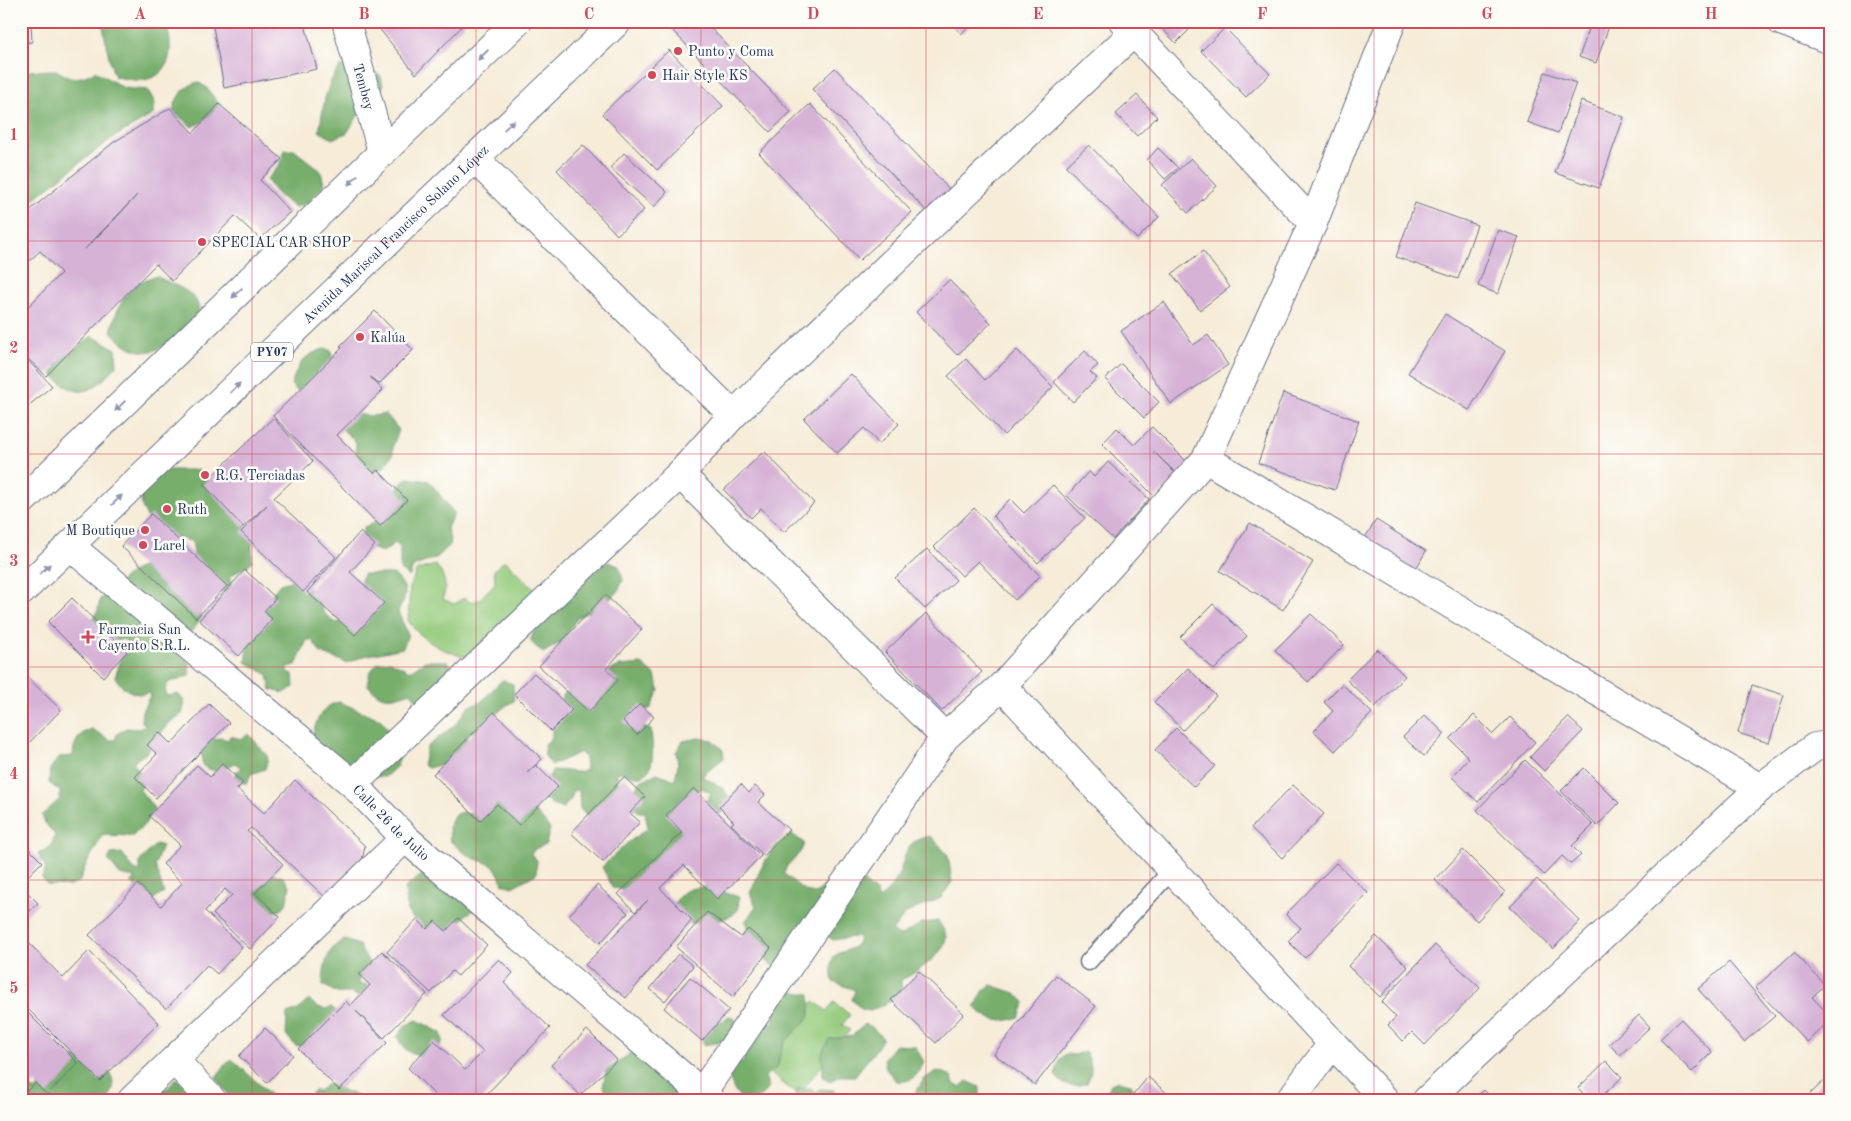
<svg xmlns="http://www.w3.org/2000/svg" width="1851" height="1121" viewBox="0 0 1851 1121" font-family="'Old Standard TT',serif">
<rect width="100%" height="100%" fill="#fdfcf7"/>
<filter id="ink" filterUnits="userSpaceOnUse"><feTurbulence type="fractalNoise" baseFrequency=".02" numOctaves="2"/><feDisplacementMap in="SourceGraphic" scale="10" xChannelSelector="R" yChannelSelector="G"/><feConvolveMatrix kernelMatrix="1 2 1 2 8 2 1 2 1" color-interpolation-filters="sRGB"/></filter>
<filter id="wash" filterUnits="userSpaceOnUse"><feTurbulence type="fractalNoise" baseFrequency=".0096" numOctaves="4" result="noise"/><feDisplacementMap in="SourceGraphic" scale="20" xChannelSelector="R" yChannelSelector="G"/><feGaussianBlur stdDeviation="1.12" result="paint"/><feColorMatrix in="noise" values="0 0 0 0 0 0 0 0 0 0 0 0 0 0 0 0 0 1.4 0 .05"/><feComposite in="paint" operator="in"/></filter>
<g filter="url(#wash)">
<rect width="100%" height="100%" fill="#f6ecd8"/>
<path fill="#94ca7c" stroke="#587c6d" d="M505 560 537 592C530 638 533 639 491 663 454 653 433 653 408 621L410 586 417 570 436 565C445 577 447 584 443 599L454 604 464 598 470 602 479 600 495 583 494 570Z
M814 1001 827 1011 834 1002 850 1015 842 1025 850 1030 798 1095 761 1066Z"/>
<path fill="#77ae6c" stroke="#496e65" d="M102 21H165C174 44 174 76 143 80 134 81 124 78 115 77 108 59 106 41 102 21Z
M362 64 381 76 383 87 361 111 347 133 332 139 319 131C324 108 324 86 340 67Z
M56 70C71 80 80 80 95 71L124 88 148 90 155 103 154 114 111 139 32 200 22 179 21 71Z
M197 82 206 87 219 104 202 122 192 127 173 111C177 95 182 89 197 82Z
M285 150H294L321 171 324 185 308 203 295 207C284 201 272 191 267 179L279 166Z
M157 276C173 286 201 291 199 314 169 343 149 372 111 332 116 307 129 281 157 276Z
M92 336 116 349 117 366C93 391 81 403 52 375L59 362Z
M327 348 331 351 334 368 301 394 291 385C299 362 303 355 327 348Z
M350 413 371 416 386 414 399 430 393 446V455L382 469 366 472 355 463 356 442 340 427Z
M169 470H198L238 514 252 534V562L231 576 230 591 209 592 200 584 192 542C183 537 170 538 162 533 147 524 132 497 148 482 153 477 162 474 169 470Z
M407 478 429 481 454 513 447 528 451 544 438 557 413 567 409 577 400 570V547L395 543 383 552 367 547 362 540 364 527C390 517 389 493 407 478Z
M608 562 619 566 623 580 618 592 603 605 578 617 561 642 543 653 530 641 535 629 568 593 582 586 587 577Z
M143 567 177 600 185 597 194 600 202 618 193 630 177 637 147 612 143 626 138 633 142 635 150 632H156L189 663 190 675 179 680 169 682 165 689 167 696 178 694 185 702 182 714 169 723 146 753 133 762 145 780 140 790 154 808 145 824 133 836 102 835C95 851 84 865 80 881L70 886 48 885 42 878 46 868 38 854 51 846 55 835 45 823 42 815 60 799V791L49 783 50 769 59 757 73 756C73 744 79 732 92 729L110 740H115L117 734 126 728 139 729 146 725 141 721 142 711 151 694 149 693C135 697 123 690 115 677L122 657 129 646 124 639 107 642 89 624 98 610 100 599C114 591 129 569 143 567Z
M363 574H394C409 589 407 595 398 612L408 634 403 648 364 656 347 663 321 653 312 640H307L296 665 287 667 288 672 293 674 294 687 284 693 271 690 268 675 246 662 250 634 264 617 268 599 280 584 298 579 315 594 324 613 335 623 351 620Z
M390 661 410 671 425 661H447L459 672 434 706 416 700 411 692C390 699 382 702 367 684L370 672 378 663Z
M642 664 655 675 659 690 651 708 637 715 636 725 651 730C652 742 658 779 636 776 629 775 624 772 617 772L619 790 590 818 580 809 579 790H574L570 801 563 808 554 806 540 793 552 771C564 768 575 775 586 770L585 759 581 752 552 765 545 756 544 745 552 737V719L564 694 619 666Z
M502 680 513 684 514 701C495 710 490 727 469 733L462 747 448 763 428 768 423 765 427 747 457 723 468 707 481 702Z
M339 702 380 719 396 738 401 750 397 766 385 777 348 775 311 742C315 725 319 706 339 702Z
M249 734 268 757 265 769 251 774 247 783H239L234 779 236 772 241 768 235 763C222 770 218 775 203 766 200 755 202 747 210 739L222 738 228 740 230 736 241 739Z
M699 738 712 740 723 750 724 758 702 776 724 789 732 802 727 808 715 817 703 810 711 793 702 788 692 797 686 834 627 890 613 888 602 867 626 844 648 828 645 812H639L632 806 629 796 641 781 657 773 675 780 678 764 676 752 683 741Z
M491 800C522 806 531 802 550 829L546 844 535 849 531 854 537 860 536 874 512 887 503 884C493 860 494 867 473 858 464 854 457 847 450 841L449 827 454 815 462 812 468 814Z
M792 834 804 843C801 859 786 860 784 874L805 891 816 893 832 880 858 877 875 891 880 899C885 893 892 887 896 880 908 858 900 841 931 836L948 855 952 882 941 898 906 913 892 931 900 936 922 923 938 921C942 927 948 933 945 942 942 955 914 975 901 980L902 996 870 1011 861 1009 852 1000 855 990 833 982C824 938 854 962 860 936L833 940 811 926 781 964 772 966 757 952 745 922 756 906 750 893C760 871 769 845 792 834Z
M156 844 162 846 155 865 164 893 150 901 130 882 135 878 120 875 108 860 111 854 122 853 134 870 140 872V861Z
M437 869 478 908 467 914 455 928 424 932 407 911 405 888 423 874Z
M271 873 283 877 290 886 286 904 280 911H272L256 897 257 886Z
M716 886 720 891 739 897 738 910C722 925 697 925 676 921L670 911C683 886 690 888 716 886Z
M345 940 359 945C363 956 368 956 371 970L358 980 361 985 366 984 371 992 364 1000 352 993H337L323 985C323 968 327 946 345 940Z
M991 985 1015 993 1025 1002 1019 1017C1000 1024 988 1021 975 1007L984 990Z
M787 991 810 994V1016L783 1044 777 1068 765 1076 769 1088 756 1100C734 1100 733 1090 728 1070L735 1064 744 1062 742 1053 758 1034 774 1022 773 1010Z
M309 999 317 1007 326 1009 331 1007 340 1014 307 1047 295 1045 286 1035 287 1014 298 1010Z
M728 1016 734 1017 740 1029 722 1042 703 1045 701 1033 711 1021 723 1022Z
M417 1020 441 1033 443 1041 435 1053 428 1058C412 1056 404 1051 397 1037L406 1025Z
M865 1024 872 1027 883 1038C876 1052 864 1063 855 1076H840L830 1081 823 1077 822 1053 829 1039 852 1036Z
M895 1045 915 1046 924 1062C918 1076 912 1083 896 1081L886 1069 884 1058Z
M1085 1051C1091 1062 1094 1071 1087 1083 1072 1088 1065 1088 1055 1075L1060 1059 1065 1054 1075 1055Z
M631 1053 654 1054 683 1092 678 1100H613L603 1087 606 1071Z
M78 1055 103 1060C111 1074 119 1086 107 1100H21V1087L27 1086 36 1091 45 1078Z
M232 1059 276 1100H232L216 1077 226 1064Z
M937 1071 950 1075 954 1084 960 1087 967 1081 980 1087V1100H911L924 1079Z
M177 1078 191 1093 189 1100H149L151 1094 168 1088Z
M1118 1081 1131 1084 1139 1100H1099L1106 1094 1111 1084Z
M328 1084 367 1100H306L314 1090 319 1091Z
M798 1088H811L816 1092 820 1089 834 1090 837 1100H794Z"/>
<g id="blocks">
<path fill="#d6b2d7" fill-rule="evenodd" d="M21 21H31L32 42 21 43Z
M212 21H304L317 69 224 88Z
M373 21H467L416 74Z
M681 21H704L791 112 770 132 672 30Z
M950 21H975L961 34Z
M1155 21H1198L1176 43Z
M1592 21 1609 26 1596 63 1579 57Z
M1225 28 1270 74 1246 97 1201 51Z
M669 50 723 106 657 170 602 114Z
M835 68 954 194 930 215 812 89Z
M1545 72 1576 83 1558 133 1527 122Z
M1137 95 1157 117 1137 136 1116 114Z
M1581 101 1624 117 1599 188 1555 173Z
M219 104 282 159 260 180 290 212 260 239 235 216 172 281 156 264 46 376 21 352V314L61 273 40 251 21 269V189L27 190 25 214 114 142 170 108 193 133ZM137 195 115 219 85 249Z
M810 104 912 212 860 260 759 153Z
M583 145 644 210 617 235 557 170Z
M1089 145 1159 217 1137 239 1066 166Z
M1158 148 1178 168 1165 179 1147 160Z
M624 153 667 192 654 207 610 168Z
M1191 158 1217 186 1188 213 1162 185Z
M1415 203 1477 225 1458 279 1396 257Z
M1498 230 1519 237 1498 294 1478 286Z
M1203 251 1230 287 1200 310 1172 274Z
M949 280 991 323 957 355 916 312Z
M1164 302 1193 345 1208 335 1228 365 1171 404 1121 331Z
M375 311 413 350 379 384 370 377 383 390 337 435 374 473 378 470 407 500 380 526 273 416 342 348 340 346Z
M1445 314 1505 351 1469 410 1408 373Z
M1017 350 1053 387 1004 435 948 376 966 359 985 380Z
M1085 351 1098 365 1090 372 1097 378 1073 402 1054 382Z
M21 353 52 386 21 412Z
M1121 364 1159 402 1144 418 1105 379Z
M851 374 899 424 879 444 864 428 837 453 804 419Z
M1283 393 1359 421 1335 490 1258 463Z
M273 418 313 461 274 498 336 557 303 592 241 532 267 505 243 527 203 484Z
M1152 427 1189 464 1178 475 1153 451 1178 476 1156 498 1102 444 1117 428 1134 445Z
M764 451 814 503 784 532 761 508 751 518 724 490Z
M1108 462 1149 499 1113 539 1067 496 1089 471 1094 477Z
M1053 485 1085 518 1038 563 993 516 1010 499 1024 513Z
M974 508 1040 576 1015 600 978 561 962 576 934 547Z
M151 514 227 586 196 618 121 546Z
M1376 520 1426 551 1412 576 1361 544Z
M1250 523 1313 562 1283 610 1220 571Z
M360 532 375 545 350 572 384 603 355 635 307 592Z
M927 549 956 580 925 609 895 578Z
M245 570 276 598 264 611 272 619 239 656 199 620Z
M605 595 642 629 606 669 618 680 589 712 539 666Z
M72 598 127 652 103 677 48 622Z
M1213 604 1247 636 1214 670 1180 637Z
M926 613 982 672 942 711 885 652Z
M1311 614 1344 645 1308 682 1275 650Z
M1377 649 1405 676 1375 707 1347 680Z
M1188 668 1216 696 1183 730 1154 702Z
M21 671 61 710 21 751Z
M534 673 572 710 551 731 514 694Z
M1342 684 1372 713 1335 751 1314 731 1333 711 1324 702Z
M1752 685 1784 695 1769 743 1738 733Z
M209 704 229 723 156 798 135 777 157 754 147 745 159 732 171 744Z
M640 704 654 717 637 735 623 721Z
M494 712 542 759 527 773 536 765 558 787 519 825 497 804 480 821 433 774Z
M1425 715 1445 734 1424 756 1403 737Z
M1474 715 1493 734 1510 717 1535 742 1478 802 1452 777 1469 758 1450 739Z
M1568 717 1583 731 1544 771 1530 757Z
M1176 728 1215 766 1194 787 1155 750Z
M1525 760 1593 825 1572 846 1581 855 1571 864 1562 856 1544 875 1477 810Z
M222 764 243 783 237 789 264 813 295 780 365 846 362 860 326 898 251 828 247 831 283 864 255 893 280 917 250 949 213 914 232 895 225 889 205 911 242 947 217 974 207 965 166 1009 89 935 138 884 161 906 182 883 163 864 180 845 149 816 197 765 210 777Z
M1584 768 1619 803 1597 826 1561 791Z
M624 777 645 797 630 813 640 822 603 862 571 833Z
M741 784 749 793 755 786 765 795 758 802 789 830 764 856 731 824 734 822 719 807Z
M1293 785 1324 814 1282 858 1251 828Z
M694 788 761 856 717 899 684 865 660 888 692 920 626 998 585 965 648 900 635 912 618 894 682 832 666 815Z
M21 841 42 862 21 883Z
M1463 850 1505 892 1477 921 1435 880Z
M1336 863 1368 893 1305 958 1288 941 1301 928 1286 914Z
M1537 879 1580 921 1553 949 1510 907Z
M597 885 628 913 600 943 569 915Z
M21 886 38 903 21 920Z
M707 912 741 937 748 929 771 948 733 997 676 947Z
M458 918 487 945 458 976 452 971 431 993 387 952 417 919 427 929 435 921 446 931Z
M21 935 63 978 89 951 159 1023 100 1081 21 1002Z
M1376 936 1408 967 1380 997 1348 966Z
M1435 945 1480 988 1425 1045 1412 1032 1403 1041 1388 1025 1396 1017 1381 1002Z
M382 951 427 994 384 1038 355 1010 387 1043 339 1090 298 1049 346 1001 350 1006 370 985 359 975Z
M1794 952 1825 985 1812 997 1830 1016V1020L1807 1042 1755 988Z
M678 954 693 966 665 1001 650 989Z
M499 959 513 973 504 983 550 1028 481 1100H440L408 1068 434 1040 465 1070 483 1052 444 1015Z
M1729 962 1775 1016 1744 1042 1698 989Z
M919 971 964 1014 936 1043 891 1000Z
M1056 975 1096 1006 1035 1085 994 1054Z
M690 977 729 1010 702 1041 664 1008Z
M21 1006 78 1063 47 1095 35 1083 21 1097Z
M1639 1015 1650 1027 1620 1055 1609 1044Z
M1681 1019 1712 1052 1692 1072 1660 1039Z
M265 1028 293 1055 267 1083 239 1056Z
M587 1030 617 1060 580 1095 551 1065Z
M1606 1061 1622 1077 1598 1100H1589L1578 1088Z
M1830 1075V1100H1804Z
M1148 1077 1175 1100H1129Z
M1484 1090 1494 1100H1474Z"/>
</g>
</g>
<g filter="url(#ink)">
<use href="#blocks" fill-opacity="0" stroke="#687189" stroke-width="1"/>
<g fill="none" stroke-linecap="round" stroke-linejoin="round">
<defs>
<path id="service" d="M1088 962 1172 870"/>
<g id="minor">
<path id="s1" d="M346 21 382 152"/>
<path d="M1123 21 1313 223"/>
<path d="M1781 21 1830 40"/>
<path d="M474 158 733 415"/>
<path d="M1206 459 1760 788"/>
<path d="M680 474 945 737"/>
<path id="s2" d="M70 546 353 784 405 838 710 1100"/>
<path d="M1002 686 1385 1100"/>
<path d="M353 784 680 474 733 415 1134 32"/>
<path d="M175 1061 212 1100"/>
<path d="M132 1100 405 838"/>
<path d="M697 1100 945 737 1002 686 1206 459 1313 223 1392 21"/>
<path d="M1290 1100 1332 1044"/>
<path d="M1427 1100 1760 788 1815 747 1830 745"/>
</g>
<g id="primary">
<path d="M21 502 518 21"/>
<path id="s3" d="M21 592 618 21"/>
</g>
</defs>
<use href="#service" stroke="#687189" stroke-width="19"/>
<use href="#minor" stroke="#687189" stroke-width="30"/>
<use href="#primary" stroke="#687189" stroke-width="30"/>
<use href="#service" stroke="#fff" stroke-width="16"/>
<use href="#minor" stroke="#fff" stroke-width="28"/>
<use href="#primary" stroke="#fff" stroke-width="28"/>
</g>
<defs><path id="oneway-solid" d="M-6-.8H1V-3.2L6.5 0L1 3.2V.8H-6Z" transform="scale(1.25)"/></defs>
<g fill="#8d97ae">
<use href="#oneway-solid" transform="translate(483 55) rotate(136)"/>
<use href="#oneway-solid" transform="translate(509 125) rotate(-43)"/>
<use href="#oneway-solid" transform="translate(353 180) rotate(136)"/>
<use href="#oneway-solid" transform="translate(237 293) rotate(136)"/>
<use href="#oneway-solid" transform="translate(235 388) rotate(-44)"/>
<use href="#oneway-solid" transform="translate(120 406) rotate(136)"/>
<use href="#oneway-solid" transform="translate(117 500) rotate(-44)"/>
<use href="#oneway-solid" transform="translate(45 569) rotate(-43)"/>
</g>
</g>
<path fill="none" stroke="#d1495b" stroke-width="1" stroke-opacity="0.55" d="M252 21V1100M476 21V1100M701 21V1100M926 21V1100M1150 21V1100M1374 21V1100M1599 21V1100M21 241H1830M21 454H1830M21 667H1830M21 880H1830"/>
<g fill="#d1495b" stroke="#fdfcf7" stroke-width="2">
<circle cx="678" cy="51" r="5"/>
<circle cx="652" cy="75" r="5"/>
<circle cx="202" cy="242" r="5"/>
<circle cx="360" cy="337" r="5"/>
<circle cx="205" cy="475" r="5"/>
<circle cx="167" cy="509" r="5"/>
<circle cx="145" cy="530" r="5"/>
<circle cx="143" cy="545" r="5"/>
<path d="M85.5 629.5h5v5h5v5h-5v5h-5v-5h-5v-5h5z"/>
</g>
<g text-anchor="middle" stroke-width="5" stroke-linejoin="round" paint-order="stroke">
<rect fill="#fdfcf7" stroke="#5f6c8c" stroke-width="1" x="251" y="342.5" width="42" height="19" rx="4"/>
<g font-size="12" font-weight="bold" fill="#1b2f5e">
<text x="272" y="356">PY07</text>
</g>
<g font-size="14" fill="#1b2f5e" stroke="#fdfcf7" text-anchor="start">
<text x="688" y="56">Punto y Coma</text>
<text x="662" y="80">Hair Style KS</text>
<text x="212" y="247">SPECIAL CAR SHOP</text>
<text x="370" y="342">Kalúa</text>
<text x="215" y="480">R.G. Terciadas</text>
<text x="177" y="514">Ruth</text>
<text x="135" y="535" text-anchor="end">M Boutique</text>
<text x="153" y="550">Larel</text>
<text x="98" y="634">Farmacia San<tspan x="98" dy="16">Cayento S.R.L.</tspan></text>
</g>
<g font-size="14" fill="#1b2f5e" stroke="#fdfcf7">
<text dy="5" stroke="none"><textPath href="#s1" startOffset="68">Tembey</textPath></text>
<text dy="5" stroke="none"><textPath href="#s3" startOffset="518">Avenida Mariscal Francisco Solano López</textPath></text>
<text dy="5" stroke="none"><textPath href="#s2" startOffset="424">Calle 26 de Julio</textPath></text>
</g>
</g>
<rect width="1851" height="1121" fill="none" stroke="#fdfcf7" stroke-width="55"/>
<rect x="28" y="28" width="1796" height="1066" fill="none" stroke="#d1495b" stroke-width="2"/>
<g font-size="16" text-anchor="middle" font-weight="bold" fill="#d1495b">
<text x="140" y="19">A</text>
<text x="364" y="19">B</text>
<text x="589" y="19">C</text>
<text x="813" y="19">D</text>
<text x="1038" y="19">E</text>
<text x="1262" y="19">F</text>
<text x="1487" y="19">G</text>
<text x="1711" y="19">H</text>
<text x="14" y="140">1</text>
<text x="14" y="353">2</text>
<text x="14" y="566">3</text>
<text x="14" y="779">4</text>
<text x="14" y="993">5</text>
</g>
</svg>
